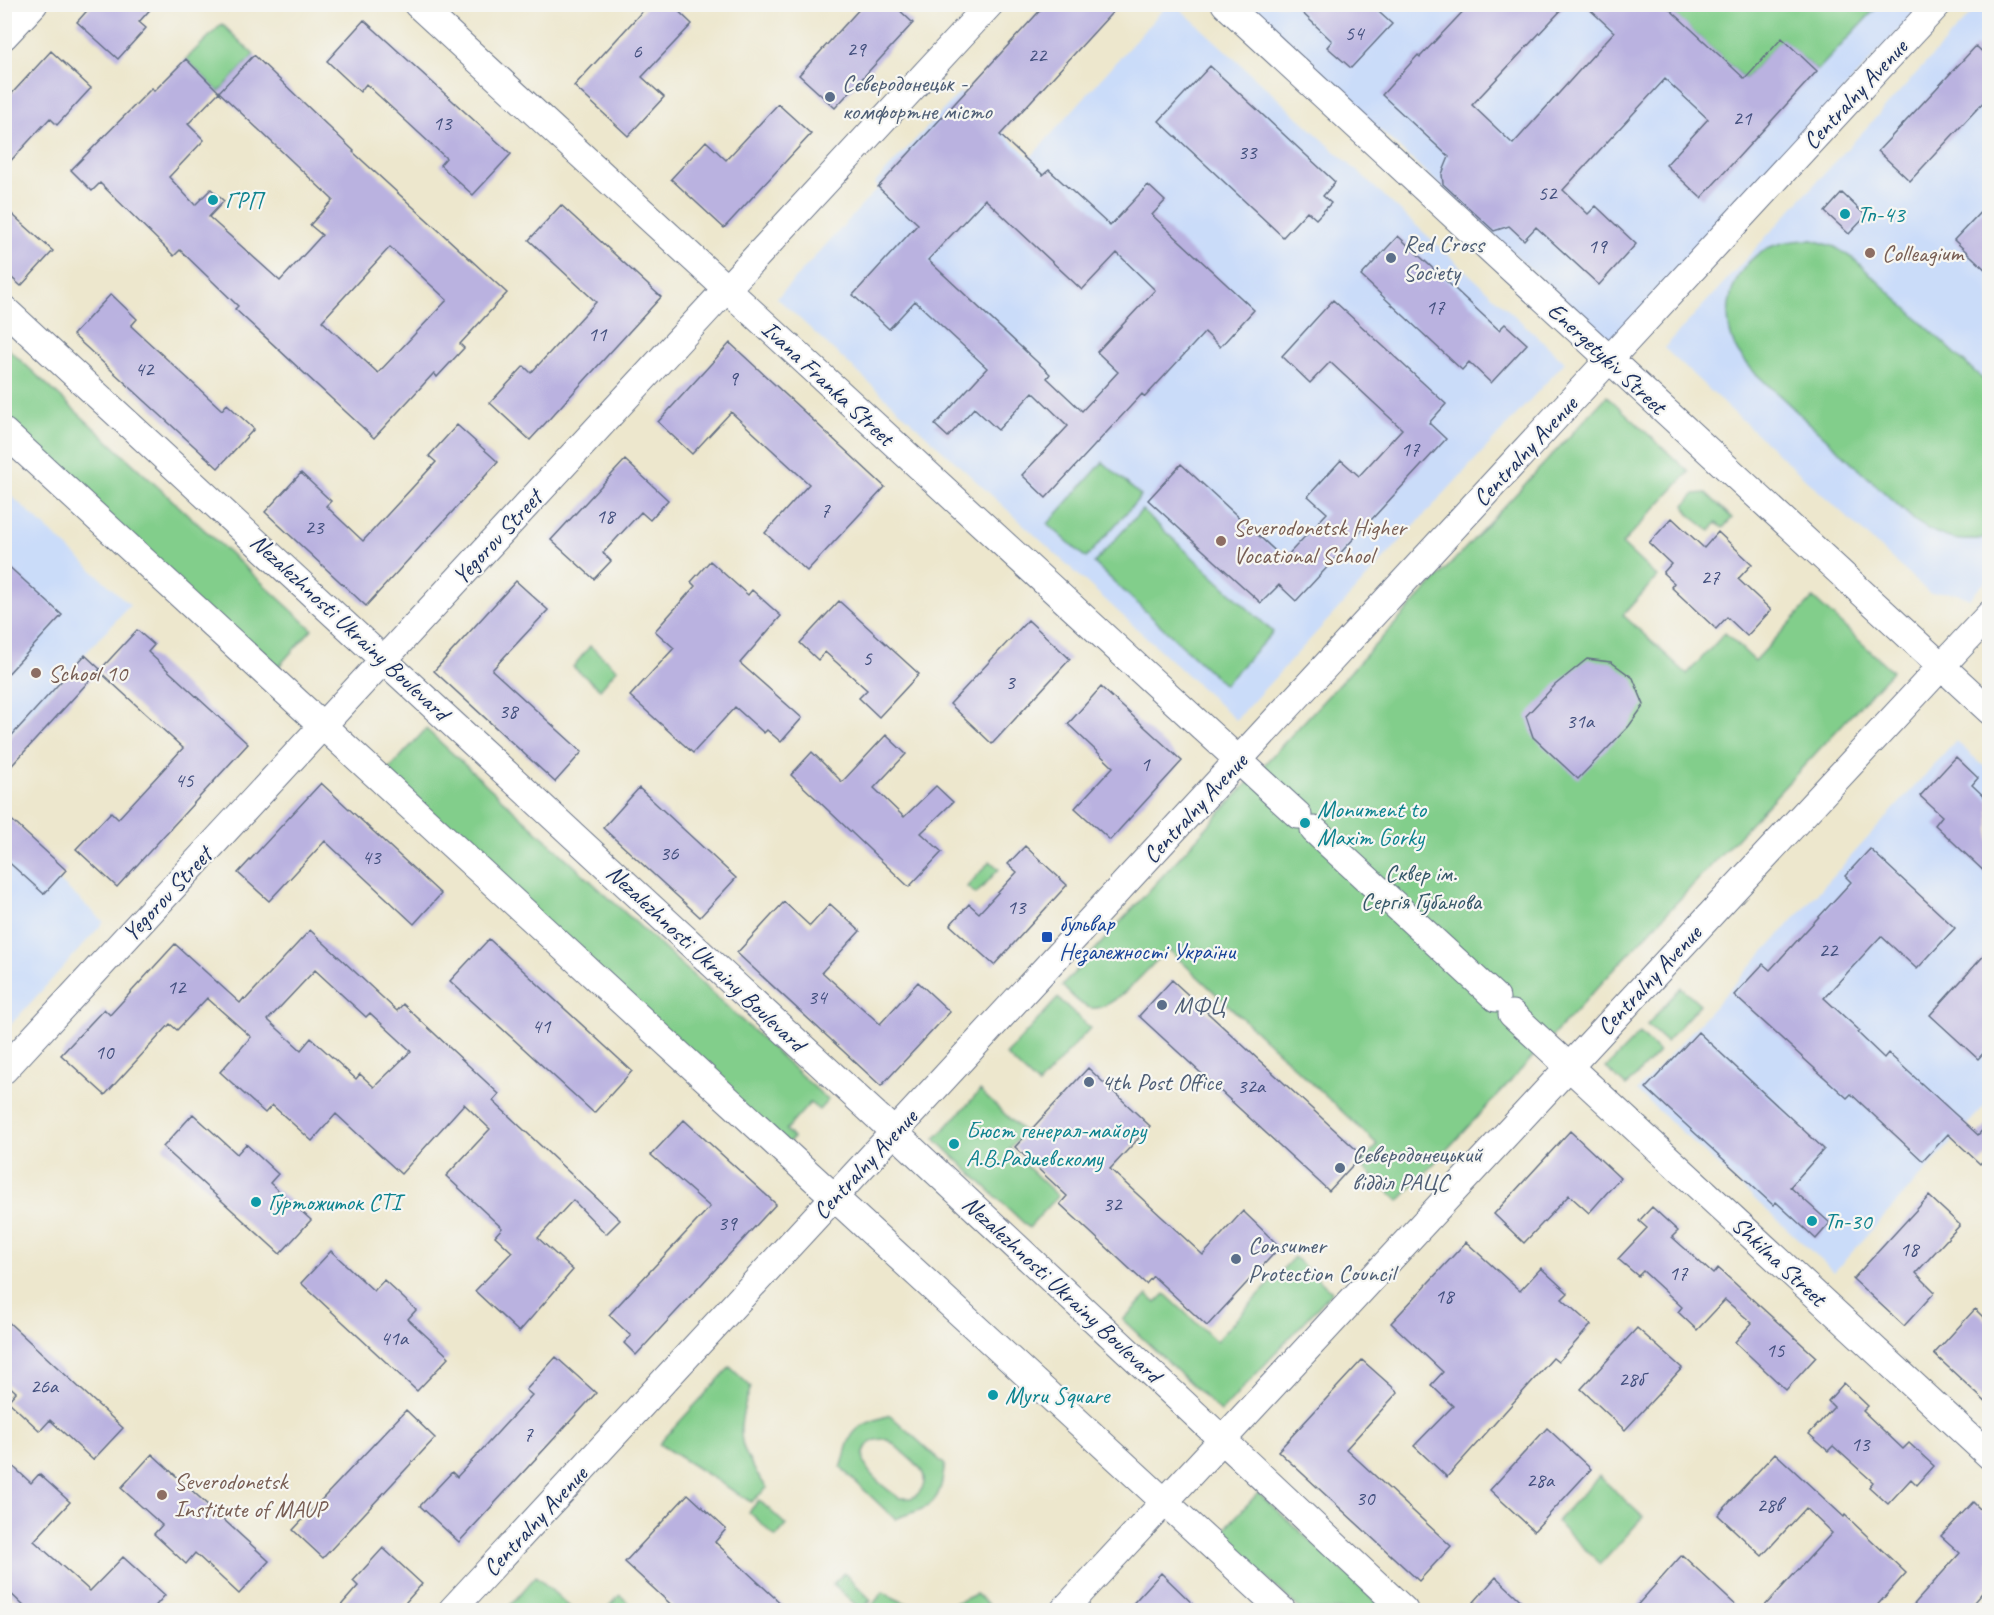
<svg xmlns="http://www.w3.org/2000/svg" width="1994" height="1615" viewBox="0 0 1994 1615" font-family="Caveat,sans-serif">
<rect width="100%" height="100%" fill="#f6f6f2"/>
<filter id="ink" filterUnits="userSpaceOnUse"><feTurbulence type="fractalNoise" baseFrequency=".0167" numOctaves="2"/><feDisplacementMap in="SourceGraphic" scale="12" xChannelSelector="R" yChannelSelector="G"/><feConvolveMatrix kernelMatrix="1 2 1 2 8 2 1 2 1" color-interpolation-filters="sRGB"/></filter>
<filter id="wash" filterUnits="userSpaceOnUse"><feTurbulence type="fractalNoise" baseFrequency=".008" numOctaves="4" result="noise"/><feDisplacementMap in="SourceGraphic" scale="24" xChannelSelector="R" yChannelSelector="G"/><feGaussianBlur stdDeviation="1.35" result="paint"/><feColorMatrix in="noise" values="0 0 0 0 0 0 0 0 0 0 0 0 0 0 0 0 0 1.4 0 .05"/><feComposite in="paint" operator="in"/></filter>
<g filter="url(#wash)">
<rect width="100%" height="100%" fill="#ede7cd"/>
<path fill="#cadcf9" d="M1167 5H1176L1565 362 1236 720 777 298 878 188 875 183 960 92 1030 158Z
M1244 5H1922L1611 343Z
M1979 5 1989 15 1990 577 1969 599 1957 593 1942 592 1930 594 1664 348Z
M4 489 130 605 5 741H4Z
M1956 741 1989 771V1101L1834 1272 1637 1091Z
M4 830 104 922 5 1031H4Z"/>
<path fill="#82ce8b" stroke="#4e7e74" stroke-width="1.5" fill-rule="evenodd" d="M1664 5H1879L1817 71 1782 39 1745 79Z
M222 24 254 55 219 92 186 59Z
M1813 240 1835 247 1855 260 1989 385V536C1961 546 1939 537 1915 521L1752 370C1748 364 1742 358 1738 352 1717 317 1731 266 1768 248 1782 241 1797 240 1813 240Z
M4 345 312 629 272 674 5 428Z
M1607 396 1689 472 1622 544 1657 577 1623 615 1687 674 1725 633 1755 661 1813 598 1892 671 1399 1201 1360 1164 1378 1145 1168 949C1152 963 1115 1011 1092 1008 1081 1007 1070 993 1062 986L1272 756Z
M1103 462 1141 496 1086 558 1048 524Z
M1706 493 1732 518 1723 528 1716 523 1710 531 1689 514 1685 505 1695 494Z
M1142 510 1273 632 1224 685 1094 563Z
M590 646 617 669 600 689 573 667Z
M426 729 828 1100 819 1110 810 1103 786 1130 793 1138 784 1148 382 777Z
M990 861 999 869 976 894 967 887Z
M1681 987 1700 1004 1666 1042 1647 1025Z
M1058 998 1090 1028 1038 1085 1006 1055Z
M1640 1033 1659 1052 1626 1086 1606 1068Z
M980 1091 1024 1132 1009 1149 1058 1196 1029 1228 935 1139Z
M1294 1257 1332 1292 1221 1412 1123 1320 1147 1295 1156 1303 1165 1294 1216 1341Z
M730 1367 751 1387C734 1434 738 1448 767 1488L751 1502 659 1444Z
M890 1415 945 1465C943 1473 943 1481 940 1489 933 1511 913 1511 895 1519L841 1468C844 1460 845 1452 848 1444 854 1424 873 1421 890 1415ZM884 1439 890 1441 920 1468C928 1480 924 1491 912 1498H899C885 1488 853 1466 867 1446 871 1441 877 1439 884 1439Z
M1599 1476 1643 1517 1601 1564 1556 1522Z
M1258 1493 1386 1610H1301L1219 1535Z
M759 1500 786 1525 776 1537 749 1512Z
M844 1573 871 1600 861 1610 833 1584Z
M536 1576 572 1609 571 1610H506Z
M883 1592C921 1614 938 1612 976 1594L995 1610H868Z
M620 1595 636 1610H605Z"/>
<g id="blocks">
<path fill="#bab2e0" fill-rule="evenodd" d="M93 4H155L139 22 146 28 118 59 77 22Z
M649 4H671L692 24 642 77 664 97 628 136 574 86Z
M864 4H893L913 23 835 108 799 75Z
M1046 4H1120L1000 135 1043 175 1049 170 1110 226 1148 185 1165 201 1152 215 1254 310 1220 347 1205 332 1145 397 1142 394 1046 498 1022 475 1068 426 1033 392 998 430 974 408 948 437 935 425 987 368 915 301 889 329 853 295 918 224 878 187ZM985 199 1082 290 1117 253 1155 290 1097 352 1118 372 1082 411 1047 378 1050 374 928 260Z
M1293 4H1370L1392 24 1351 68 1327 47 1332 41Z
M1470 4H1567L1472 105 1513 144 1614 32 1584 4H1664L1745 79 1782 38 1817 71 1701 198 1666 165 1708 119 1665 79 1563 190 1588 214 1596 206 1636 244 1599 285 1536 227 1524 240 1509 226 1494 231 1443 184 1442 174 1449 157 1382 95 1418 55 1420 57Z
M364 20 511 154 473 195 440 165 446 158 366 84 360 92 327 61Z
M1976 46 1989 58V96L1910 181 1878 151Z
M51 51 91 88 57 125 50 118 4 168V102Z
M254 55 354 151 353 152 507 293 460 344 464 348 437 377 434 373 374 438 235 309 238 306 180 250 174 256 100 183 92 191 71 170 152 88 154 91 186 59 219 92ZM219 92 333 200 310 225 322 235 280 281 209 217 224 201 211 189 195 205 169 177 204 140 188 124ZM390 247 447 300 378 373 322 321Z
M1210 66 1335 182 1323 196 1331 203 1316 219 1307 211 1283 237 1159 121Z
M778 104 811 134 724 228 671 179 706 141 726 160Z
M1842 193 1866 216 1849 234 1825 212Z
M1989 203V273L1954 240Z
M561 205 661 297 530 440 490 403 524 366 531 373 596 302 529 240Z
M4 207 53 251 21 286 4 271Z
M1398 236 1499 330 1505 324 1527 344 1491 383 1469 362 1462 370 1361 276Z
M111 294 137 319 131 326 222 410 227 404 254 429 218 468 73 335Z
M1333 300 1446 404 1429 423 1446 439 1296 601 1279 585 1261 603 1148 500 1181 464 1284 559 1327 513 1308 496 1341 460 1359 476 1402 429 1330 362 1310 383 1282 356Z
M730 343 885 487 807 571 765 533 809 484 731 412 692 454 658 422Z
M457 425 498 462 366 606 265 512 301 473 331 501 326 506 363 541 436 462 429 456Z
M625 460 668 500 650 520 641 512 603 553 611 561 594 579 551 540Z
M1672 518 1704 548 1718 532 1752 564 1738 579 1771 610 1747 636 1727 617 1716 629 1671 587 1674 583 1663 573 1671 564 1649 543Z
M710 561 748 595 752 590 781 616 740 663 802 718 781 742 767 730 764 733 735 707 693 753 630 696 674 648 655 631 695 586 691 582Z
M4 562 62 615 4 678Z
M516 581 548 610 492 670 582 752 555 782 434 671Z
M839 601 919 674 879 717 859 698 867 690 825 652 818 660 800 643Z
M1028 620 1070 659 992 744 950 704Z
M137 630 154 645 148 652 248 744 117 887 76 849 111 812 118 819 183 748 99 671Z
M85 655 100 669 4 774V744Z
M1587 659 1611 662 1633 678 1644 705 1629 726 1578 779 1533 737 1526 716 1555 685Z
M1101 687 1182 761 1110 840 1075 808 1113 767 1068 724Z
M886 735 906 754 874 788 904 817 936 786 953 802 921 833 942 852 909 887 791 775 812 752 842 782Z
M1956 757 1978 778 1972 785 1989 801V876L1935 825 1942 816 1920 796Z
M321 783 441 894 414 924 325 841 269 901 238 873Z
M639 788 736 878 700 917 603 828Z
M4 813 66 870 44 894 4 858Z
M1025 846 1067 885 994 965 950 925 969 904 979 913 1017 872 1008 864Z
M1870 849 1955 928 1917 969 1881 936 1824 998 1860 1031 1858 1033 1884 1058 1888 1053 1978 1135 1989 1123V1154L1980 1164 1948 1134 1923 1161 1851 1094 1847 1098 1734 995 1763 964 1770 970 1851 882 1845 876Z
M784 902 810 926 830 904 860 931 822 972 880 1024 918 982 950 1012 881 1086 737 953Z
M310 930 397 1011 403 1004 499 1094 493 1101 620 1220 606 1234 573 1200 538 1238 573 1270 519 1332 475 1291 512 1252 495 1236 502 1228 446 1176 490 1129 464 1104 401 1174 336 1114 312 1141 272 1105 265 1113 220 1072 251 1037 207 998 177 1030 170 1024 105 1095 61 1055 104 1009 110 1015 175 944 240 1003 244 998 246 999ZM315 970 366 1017 370 1013 411 1051 374 1087 360 1074 356 1079 311 1038 301 1050 268 1020Z
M489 939 632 1071 594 1113 450 981Z
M1989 950V1047L1978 1059 1930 1015Z
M1172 980 1362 1155 1329 1191 1139 1016Z
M1698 1032 1824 1149 1790 1187 1830 1223 1816 1239 1776 1202 1773 1205 1646 1088Z
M1088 1068 1150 1126 1110 1169 1203 1255 1243 1211 1280 1247 1207 1326 1153 1276 1146 1284 1060 1204 1067 1196 1015 1147Z
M193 1114 237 1154 246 1144 278 1174 270 1183 311 1220 280 1254 163 1147Z
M684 1120 776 1204 636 1355 624 1343 631 1336 609 1315 710 1207 651 1155Z
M1570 1131 1620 1178 1589 1213 1569 1195 1524 1243 1494 1214Z
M1929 1196 1960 1225 1916 1273 1935 1292 1904 1326 1853 1279Z
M1652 1207 1678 1231 1672 1237 1713 1274 1718 1268 1816 1357 1786 1390 1735 1342 1752 1323 1725 1300 1697 1330 1678 1312 1682 1307 1643 1271 1638 1276 1618 1259 1647 1228 1639 1221Z
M1466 1242 1520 1291 1541 1268 1568 1293 1562 1299 1591 1325 1558 1362 1553 1358 1447 1477 1414 1446 1453 1406 1431 1385 1443 1372 1391 1323Z
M331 1251 374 1291 384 1280 416 1310 408 1319 449 1357 417 1391 301 1283Z
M1975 1309 1989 1323V1405L1934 1354Z
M4 1318 123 1428 93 1460 50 1420 40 1431 8 1401 16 1392 4 1381Z
M1637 1328 1682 1368 1625 1430 1581 1389Z
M556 1357 596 1393 459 1542 420 1506 452 1472 457 1477 532 1395 526 1390Z
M1362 1360 1398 1392 1346 1449 1451 1546 1419 1581 1278 1451Z
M1844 1383 1868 1406 1863 1411 1903 1449 1909 1443 1934 1466 1917 1485 1911 1479 1888 1504 1869 1487 1873 1482 1833 1446 1828 1451 1809 1434 1834 1407 1828 1401Z
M406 1410 435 1438 323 1558 293 1530Z
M1547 1428 1591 1469 1534 1531 1490 1490Z
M1775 1453 1844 1517 1845 1515 1906 1573 1872 1611H1760L1832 1533 1806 1508 1762 1556 1718 1515Z
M152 1454 269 1561 239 1594 195 1553 186 1564 154 1534 162 1525 121 1488Z
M4 1458 31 1483 39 1474 70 1502 34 1541 90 1591 123 1557 165 1595 151 1611H29L4 1587Z
M688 1494 726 1529 715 1542 789 1611H678L625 1562Z
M1973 1502 1989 1518V1585L1966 1611H1908L1960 1553 1941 1536Z
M383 1548 422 1584 398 1611H336L358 1586 353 1581Z
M1682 1555 1742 1611H1632Z
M1161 1573 1200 1611H1126Z
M1496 1577 1532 1611H1466Z"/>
</g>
</g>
<g filter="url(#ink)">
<use href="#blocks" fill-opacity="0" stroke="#646f85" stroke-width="1.5"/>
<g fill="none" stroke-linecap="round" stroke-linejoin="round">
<defs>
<path id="minor" d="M417 4 1298 815
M1225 4 1990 711
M4 36 34 4
M4 309 879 1118 1404 1610
M4 432 1282 1610
M1314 830 1496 998
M1512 1014 1990 1456
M4 1070 990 4
M452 1610 1938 4
M1064 1610 1990 614"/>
</defs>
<use href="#minor" stroke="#646f85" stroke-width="29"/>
<use href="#minor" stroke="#fff" stroke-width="27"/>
</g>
</g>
<g fill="#5c6f8a" stroke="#f6f6f2" stroke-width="2">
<circle cx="830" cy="97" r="6"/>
<circle cx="1391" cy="258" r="6"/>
<circle cx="1162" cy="1005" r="6"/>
<circle cx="1089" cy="1082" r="6"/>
<circle cx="1340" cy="1168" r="6"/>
<circle cx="1236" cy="1259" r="6"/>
</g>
<g fill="#0f9aa8" stroke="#f6f6f2" stroke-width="2">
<circle cx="213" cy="200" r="6"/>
<circle cx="1845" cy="214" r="6"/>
<circle cx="1305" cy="823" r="6"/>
<circle cx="954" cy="1144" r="6"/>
<circle cx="256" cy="1202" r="6"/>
<circle cx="1812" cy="1221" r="6"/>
<circle cx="993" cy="1395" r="6"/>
</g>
<g fill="#8d6e63" stroke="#f6f6f2" stroke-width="2">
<circle cx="1870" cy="253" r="6"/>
<circle cx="1221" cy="541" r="6"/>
<circle cx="36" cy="673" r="6"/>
<circle cx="162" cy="1495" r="6"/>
</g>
<rect fill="#1a4fb4" stroke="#f6f6f2" stroke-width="2" x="1041" y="931" width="12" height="12" rx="3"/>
<g text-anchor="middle" stroke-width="4.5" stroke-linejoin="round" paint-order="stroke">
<g font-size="21" fill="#43507e">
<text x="1354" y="40">54</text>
<text x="856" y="56">29</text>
<text x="637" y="58">6</text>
<text x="1037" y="62">22</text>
<text x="1742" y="125">21</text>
<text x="442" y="130">13</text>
<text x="1247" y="159">33</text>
<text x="1547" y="200">52</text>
<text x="1597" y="253">19</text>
<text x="1435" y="314">17</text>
<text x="597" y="341">11</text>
<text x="144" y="376">42</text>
<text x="733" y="385">9</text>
<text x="1410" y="456">17</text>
<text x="825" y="517">7</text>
<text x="605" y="523">18</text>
<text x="314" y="534">23</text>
<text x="1710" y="584">27</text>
<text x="867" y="665">5</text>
<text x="1010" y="689">3</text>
<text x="508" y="718">38</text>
<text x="1580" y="728">31а</text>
<text x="1145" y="771">1</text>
<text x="184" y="787">45</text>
<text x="669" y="860">36</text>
<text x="371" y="864">43</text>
<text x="1016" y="914">13</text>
<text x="1828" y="957">22</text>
<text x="176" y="994">12</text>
<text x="817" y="1004">34</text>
<text x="541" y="1033">41</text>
<text x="104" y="1059">10</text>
<text x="1251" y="1093">32а</text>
<text x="1112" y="1211">32</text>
<text x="727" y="1230">39</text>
<text x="1909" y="1256">18</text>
<text x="1678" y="1280">17</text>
<text x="1444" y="1303">18</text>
<text x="394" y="1345">41а</text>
<text x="1775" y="1357">15</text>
<text x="1631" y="1386">28б</text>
<text x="44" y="1393">26а</text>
<text x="528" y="1441">7</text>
<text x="1860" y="1451">13</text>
<text x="1540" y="1487">28а</text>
<text x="1365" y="1505">30</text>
<text x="1769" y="1512">28в</text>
</g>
<g font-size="24" fill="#4e5e75" stroke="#f6f6f2" text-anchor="start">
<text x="842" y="91">Сєвєродонецьк -<tspan x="842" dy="28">комфортне місто</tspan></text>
<text x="1403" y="252">Red Cross<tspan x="1403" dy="28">Society</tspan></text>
<text x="1174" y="1013">МФЦ</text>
<text x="1101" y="1090">4th Post Office</text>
<text x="1352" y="1162">Сєвєродонецький<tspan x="1352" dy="28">відділ РАЦС</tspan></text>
<text x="1248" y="1253">Consumer<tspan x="1248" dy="28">Protection Council</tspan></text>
</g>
<g font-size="24" fill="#1b2f5e" stroke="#f6f6f2">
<text transform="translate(1855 94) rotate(-47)" y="8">Centralny Avenue</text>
<text transform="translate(1607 358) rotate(43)" y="8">Energetykiv Street</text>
<text transform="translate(828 383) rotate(43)" y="8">Ivana Franka Street</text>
<text transform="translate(1525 451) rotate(-47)" y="8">Centralny Avenue</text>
<text transform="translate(497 537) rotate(-47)" y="8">Yegorov Street</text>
<text transform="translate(350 627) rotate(43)" y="8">Nezalezhnosti Ukrainy Boulevard</text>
<text transform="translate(1195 808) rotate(-47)" y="8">Centralny Avenue</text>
<text transform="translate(167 894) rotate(-47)" y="8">Yegorov Street</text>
<text transform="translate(706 958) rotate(43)" y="8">Nezalezhnosti Ukrainy Boulevard</text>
<text transform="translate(1649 980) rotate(-47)" y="8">Centralny Avenue</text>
<text transform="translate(865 1164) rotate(-47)" y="8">Centralny Avenue</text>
<text transform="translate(1779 1261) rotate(43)" y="8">Shkilna Street</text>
<text transform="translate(1062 1289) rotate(43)" y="8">Nezalezhnosti Ukrainy Boulevard</text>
<text transform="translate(535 1521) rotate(-47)" y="8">Centralny Avenue</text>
</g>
<g font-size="24" fill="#0d838f" stroke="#f6f6f2" text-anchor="start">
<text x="225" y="208">ГРП</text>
<text x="1857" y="222">Тп-43</text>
<text x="1317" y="817">Monument to<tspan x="1317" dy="28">Maxim Gorky</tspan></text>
<text x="966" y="1138">Бюст генерал-майору<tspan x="966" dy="28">А.В.Радиевскому</tspan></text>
<text x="268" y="1210">Гуртожиток СТІ</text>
<text x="1824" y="1229">Тп-30</text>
<text x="1005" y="1403">Myru Square</text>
</g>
<g font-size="24" fill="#785e54" stroke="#f6f6f2" text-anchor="start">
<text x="1882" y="261">Colleagium</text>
<text x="1233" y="535">Severodonetsk Higher<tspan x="1233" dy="28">Vocational School</tspan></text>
<text x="48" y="681">School 10</text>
<text x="174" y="1489">Severodonetsk<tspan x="174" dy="28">Institute of MAUP</tspan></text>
</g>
<g font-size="24" fill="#355769" stroke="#f6f6f2">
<text x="1421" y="881">Сквер ім.<tspan x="1421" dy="28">Сергія Губанова</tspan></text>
</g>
<g font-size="24" fill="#164399" stroke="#f6f6f2" text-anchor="start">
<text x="1059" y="931">бульвар<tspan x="1059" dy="28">Незалежності України</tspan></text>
</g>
</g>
<rect width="1994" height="1615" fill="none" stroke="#f6f6f2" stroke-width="24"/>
</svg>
